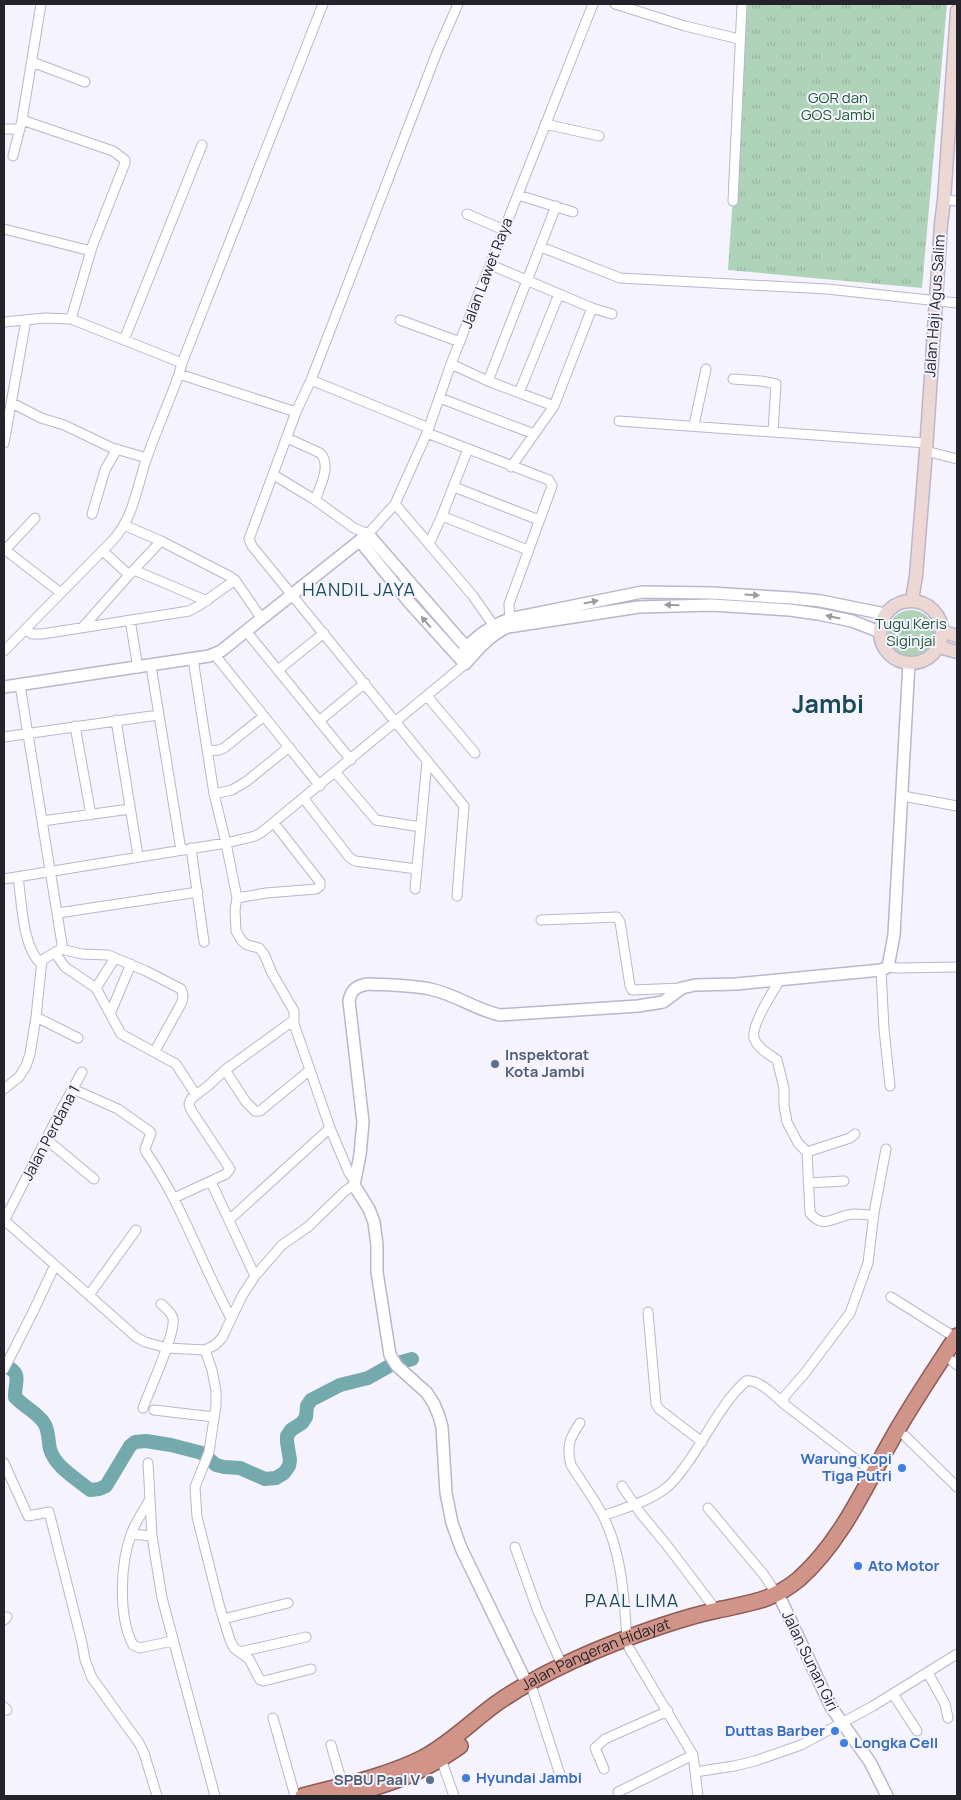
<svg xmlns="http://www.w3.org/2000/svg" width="961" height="1800" viewBox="0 0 961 1800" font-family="Manrope,sans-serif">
<defs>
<pattern id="park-tufts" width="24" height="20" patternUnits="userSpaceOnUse" patternTransform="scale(1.25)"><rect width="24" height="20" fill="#afd3b9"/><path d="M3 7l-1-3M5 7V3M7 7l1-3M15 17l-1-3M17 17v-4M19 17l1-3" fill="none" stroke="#96b59f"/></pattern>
</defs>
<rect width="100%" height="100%" fill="#f5f3fd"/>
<path fill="url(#park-tufts)" d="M746 4H947L922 288 728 270Z
M888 633a23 23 0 1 1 46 0a23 23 0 1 1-46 0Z"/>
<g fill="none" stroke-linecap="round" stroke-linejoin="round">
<path stroke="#74a9ae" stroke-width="14" d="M4 1364C23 1376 15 1377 15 1397 24 1407 37 1412 44 1423 49 1430 48 1441 50 1449 55 1467 77 1479 90 1490L99 1489 106 1486 130 1446 135 1442 146 1441 171 1445 202 1453 216 1465 224 1467 240 1468 265 1479 276 1478 284 1473 289 1466 290 1460 287 1442V1436L291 1430 302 1423 306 1417 307 1406 311 1400 340 1385 368 1378 391 1365 412 1359"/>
<defs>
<path id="minor" d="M615 4 685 26 739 39
M32 62 85 82
M22 120 113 151 125 160V163L92 247 71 319
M545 124 599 136
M4 129H20
M13 156 22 120 41 4
M518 195 573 212
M944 200 957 201
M733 201 742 4
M467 214 504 230
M4 229 91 251
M541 247 620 278 827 289 957 303
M491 265 592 308 612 314
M400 320 460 342
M4 322 45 318 71 319 182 363
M124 340 202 145
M451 364 488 381 554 406
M179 374 296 412
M733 379 761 381 776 384 773 432
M311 380 429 428
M488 381 556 206
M519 393 559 294
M440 398 534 434
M12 403 41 418 64 425 85 435 112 448 147 458
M619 421 926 443
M694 425 706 369
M427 433 549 480 552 486 509 604 510 623
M287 438 320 453C332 464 320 487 315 500
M4 443 26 320
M926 451 957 459
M511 467 554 406 592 308
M274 475 315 500 354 528 368 534 395 504 427 433 451 364 593 4
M454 487 539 520
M395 504 473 596 494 626
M92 514 105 470 117 449
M442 516 528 550
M429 544 441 518 468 449
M4 549 61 593
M5 550 35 518
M103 551 129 575 161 541
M134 570 207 601
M235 580 262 619
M130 620 138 668
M82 628 129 575
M26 630 32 634H42L189 611 200 605 235 580 231 577 161 541 124 525
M246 631 351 760
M4 651 112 541C134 518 137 486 147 457 157 429 169 402 179 374L182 363 323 4
M214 654 320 786
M193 659 214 794 226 843 237 898 235 910 236 931 242 941 247 945 259 948 264 954 272 973 294 1011V1024L310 1070 330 1128 349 1173 354 1180
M151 666 181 850
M278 670 324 633
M427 696 475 753
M116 720 138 856
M319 721 365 683
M75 726 91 815
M4 737 158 715
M207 751 219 750 224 748 264 716
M336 773 376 820 421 827
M214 794 232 790 247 781 289 747
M903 796 957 806
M304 799 349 857 355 861 417 869
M42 821 130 809
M191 848 204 942
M18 877C22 903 22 946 41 964
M4 879 226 843 255 836 262 832 465 664
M415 889 427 761
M457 896 464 806 252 546 249 539 296 412 311 380 437 52 458 4
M237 898 266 893 316 889 320 886V882L274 823
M58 913 198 892
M541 920 617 917 620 922 630 986 632 990 682 988
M61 949 82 954 108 955 146 971 181 989 183 995 182 1002 155 1051
M55 953 65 967 96 988 121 1034 176 1064 196 1095
M888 967 898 968 957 967
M881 970 884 1029 890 1086
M780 980C773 991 751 1025 754 1038 757 1048 769 1054 777 1060L784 1088V1105L787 1122 798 1143 807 1152 810 1213C824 1231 836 1215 854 1214 860 1214 867 1215 874 1215
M96 988 115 958
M110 1014 131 964
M36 1017 78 1038
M225 1070 246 1102 255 1111H260L310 1070
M4 1089 19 1077 26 1066 30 1054 36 1017 42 960 61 949 62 944 20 685
M73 1089 118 1109 149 1131 151 1133 145 1149 146 1152C182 1204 201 1263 231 1318
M46 1139 94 1179
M807 1152 850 1138 855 1134
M211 1182 255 1276
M808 1183 844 1181
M174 1198 226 1174 230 1169 191 1110 189 1104 191 1099 209 1085 225 1070 294 1020
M4 1220 55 1265 33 1312 4 1369
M229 1220 330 1128
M4 1221 61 1110 82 1072
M55 1265 136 1337 145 1342 167 1348 205 1350 215 1345 222 1338 242 1296 255 1276 282 1245 309 1226 345 1191 354 1185
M89 1295 136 1230
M891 1297 956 1338
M648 1312 656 1404 659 1409 702 1442
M205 1350 212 1370 216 1391V1405L209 1452 195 1487 197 1517 220 1608 230 1640 234 1648 249 1659 260 1680 264 1681 311 1669
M952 1361 957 1365
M143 1408C149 1391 176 1333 173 1319 172 1312 165 1308 161 1304
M154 1410 214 1417
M580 1423C570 1437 566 1447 571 1465 581 1481 593 1497 602 1514 622 1552 624 1597 627 1639
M905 1436 957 1487
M4 1463 28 1516 49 1512 82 1643 85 1660 92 1678 139 1743 144 1753 157 1796
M148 1463 152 1536 162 1598 215 1796
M874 1472 859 1462 784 1404V1397L805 1373 850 1313 868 1263 874 1213 886 1149
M622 1486 641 1514 666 1544 716 1610
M150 1499C144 1510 136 1521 132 1532 120 1562 118 1617 133 1645L140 1648 172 1641
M708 1508 764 1575 777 1595
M603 1516C624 1508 648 1502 666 1488 674 1482 680 1473 686 1465 705 1439 722 1402 746 1381 759 1379 775 1396 784 1404
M131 1534 152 1536
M515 1547 537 1609 562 1665
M223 1619 288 1603
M4 1620 7 1617
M629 1648 693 1755 698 1796
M240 1652 306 1637
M928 1673 945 1704 948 1718
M533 1691 561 1778
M893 1694 917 1731
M4 1707 7 1710
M273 1718 295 1796
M331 1745 343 1786
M441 1759 454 1796
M604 1769 595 1748 605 1739 668 1711
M695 1772 734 1766 755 1761 801 1745 873 1706 957 1654
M618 1792 693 1755"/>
<path id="tertiary" d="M360 541 409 602 465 664C477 650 491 634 508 627L639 607 711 605 790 610 818 614 852 621 880 632
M463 653C473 637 492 626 509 619L642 592 711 593 792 598 821 601 885 614
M4 687 209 656 221 651 368 534 459 639 474 654
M782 1602 831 1707 870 1762 887 1796
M527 1684 461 1548 452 1523 446 1493 442 1427 439 1416 434 1404 427 1393 397 1366 390 1355 377 1272V1245L374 1222 369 1209 354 1185 360 1155 363 1122 349 1001C351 990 356 986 368 984 388 985 410 985 430 989 455 994 476 1010 500 1015L638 1006 663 1002 682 988 695 985 736 984 881 970 888 967 894 935 909 663"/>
<path id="secondary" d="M912 600 916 576 926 451 941 224 944 200 957 11
M880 632a31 31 0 1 1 62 0a31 31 0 1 1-62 0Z
M942 631 957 636
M939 647 957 652"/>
<g id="trunk">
<path id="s1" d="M303 1796C344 1785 385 1777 423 1758 451 1743 472 1721 497 1703 546 1669 605 1645 661 1626 679 1620 699 1614 718 1610 749 1603 773 1601 799 1579 843 1540 867 1482 896 1432 915 1399 936 1368 957 1336"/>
<path d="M346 1796C391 1783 421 1774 460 1746"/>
</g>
</defs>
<use href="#minor" stroke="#bbb5ce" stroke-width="11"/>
<use href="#tertiary" stroke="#bbb5ce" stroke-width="14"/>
<use href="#secondary" stroke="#bbb5ce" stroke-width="15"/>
<use href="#trunk" stroke="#8c5b55" stroke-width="18"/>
<use href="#minor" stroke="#fff" stroke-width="9"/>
<use href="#tertiary" stroke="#fff" stroke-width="11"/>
<use href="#secondary" stroke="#edd7d3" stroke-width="12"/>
<use href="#trunk" stroke="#d09488" stroke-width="15"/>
</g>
<defs><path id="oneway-solid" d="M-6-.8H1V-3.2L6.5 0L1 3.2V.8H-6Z" transform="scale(1.25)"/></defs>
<g fill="#9c9ca0">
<use href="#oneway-solid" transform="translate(752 595) rotate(4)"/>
<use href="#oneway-solid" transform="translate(591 602) rotate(-12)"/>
<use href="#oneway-solid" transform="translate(672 605) rotate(-179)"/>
<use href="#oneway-solid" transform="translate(833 617) rotate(-168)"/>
<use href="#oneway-solid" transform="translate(426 622) rotate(-131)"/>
</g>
<g fill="#5c6f8a" stroke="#f5f3fd" stroke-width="2">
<circle cx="495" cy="1064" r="5"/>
<circle cx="430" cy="1780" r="5"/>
</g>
<g fill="#3f7fe0" stroke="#f5f3fd" stroke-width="2">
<circle cx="902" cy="1468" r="5"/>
<circle cx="858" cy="1566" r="5"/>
<circle cx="835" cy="1731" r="5"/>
<circle cx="844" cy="1743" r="5"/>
<circle cx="466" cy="1778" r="5"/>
</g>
<g text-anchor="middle" stroke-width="4" stroke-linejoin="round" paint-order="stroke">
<g font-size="15" fill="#1e5a35" stroke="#f5f3fd">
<text x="838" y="103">GOR dan<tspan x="838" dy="17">GOS Jambi</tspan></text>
<text x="911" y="629">Tugu Keris<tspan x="911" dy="17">Siginjai</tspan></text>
</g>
<g font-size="15" fill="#24222b" stroke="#f5f3fd">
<text transform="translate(487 273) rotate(-69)" y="5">Jalan Lawet Raya</text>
<text transform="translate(935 306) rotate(-86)" y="5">Jalan Haji Agus Salim</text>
<text transform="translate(51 1133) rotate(-62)" y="5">Jalan Perdana 1</text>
<text dy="5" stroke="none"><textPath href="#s1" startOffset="329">Jalan Pangeran Hidayat</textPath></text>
<text transform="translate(810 1661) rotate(64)" y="5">Jalan Sunan Giri</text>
</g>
<g font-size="15" font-weight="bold" fill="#4e5e75" stroke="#f5f3fd" text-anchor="start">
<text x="505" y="1060">Inspektorat<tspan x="505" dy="17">Kota Jambi</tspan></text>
<text x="420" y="1785" text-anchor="end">SPBU Paal V</text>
</g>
<g font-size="15" font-weight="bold" fill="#366cbe" stroke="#f5f3fd" text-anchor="start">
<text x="892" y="1464" text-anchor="end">Warung Kopi<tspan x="892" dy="17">Tiga Putri</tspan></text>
<text x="868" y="1571">Ato Motor</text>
<text x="825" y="1736" text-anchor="end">Duttas Barber</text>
<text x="854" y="1748">Longka Cell</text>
<text x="476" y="1783">Hyundai Jambi</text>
</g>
<g font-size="18" letter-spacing="1" fill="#1a4b5d" stroke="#f5f3fd">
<text x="359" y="596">HANDIL JAYA</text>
<text x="632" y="1607">PAAL LIMA</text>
</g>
<g font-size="25" font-weight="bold" fill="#1a4b5d" stroke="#f5f3fd">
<text x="828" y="713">Jambi</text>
</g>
</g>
<rect width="961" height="1800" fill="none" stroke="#24222b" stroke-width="10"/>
</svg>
